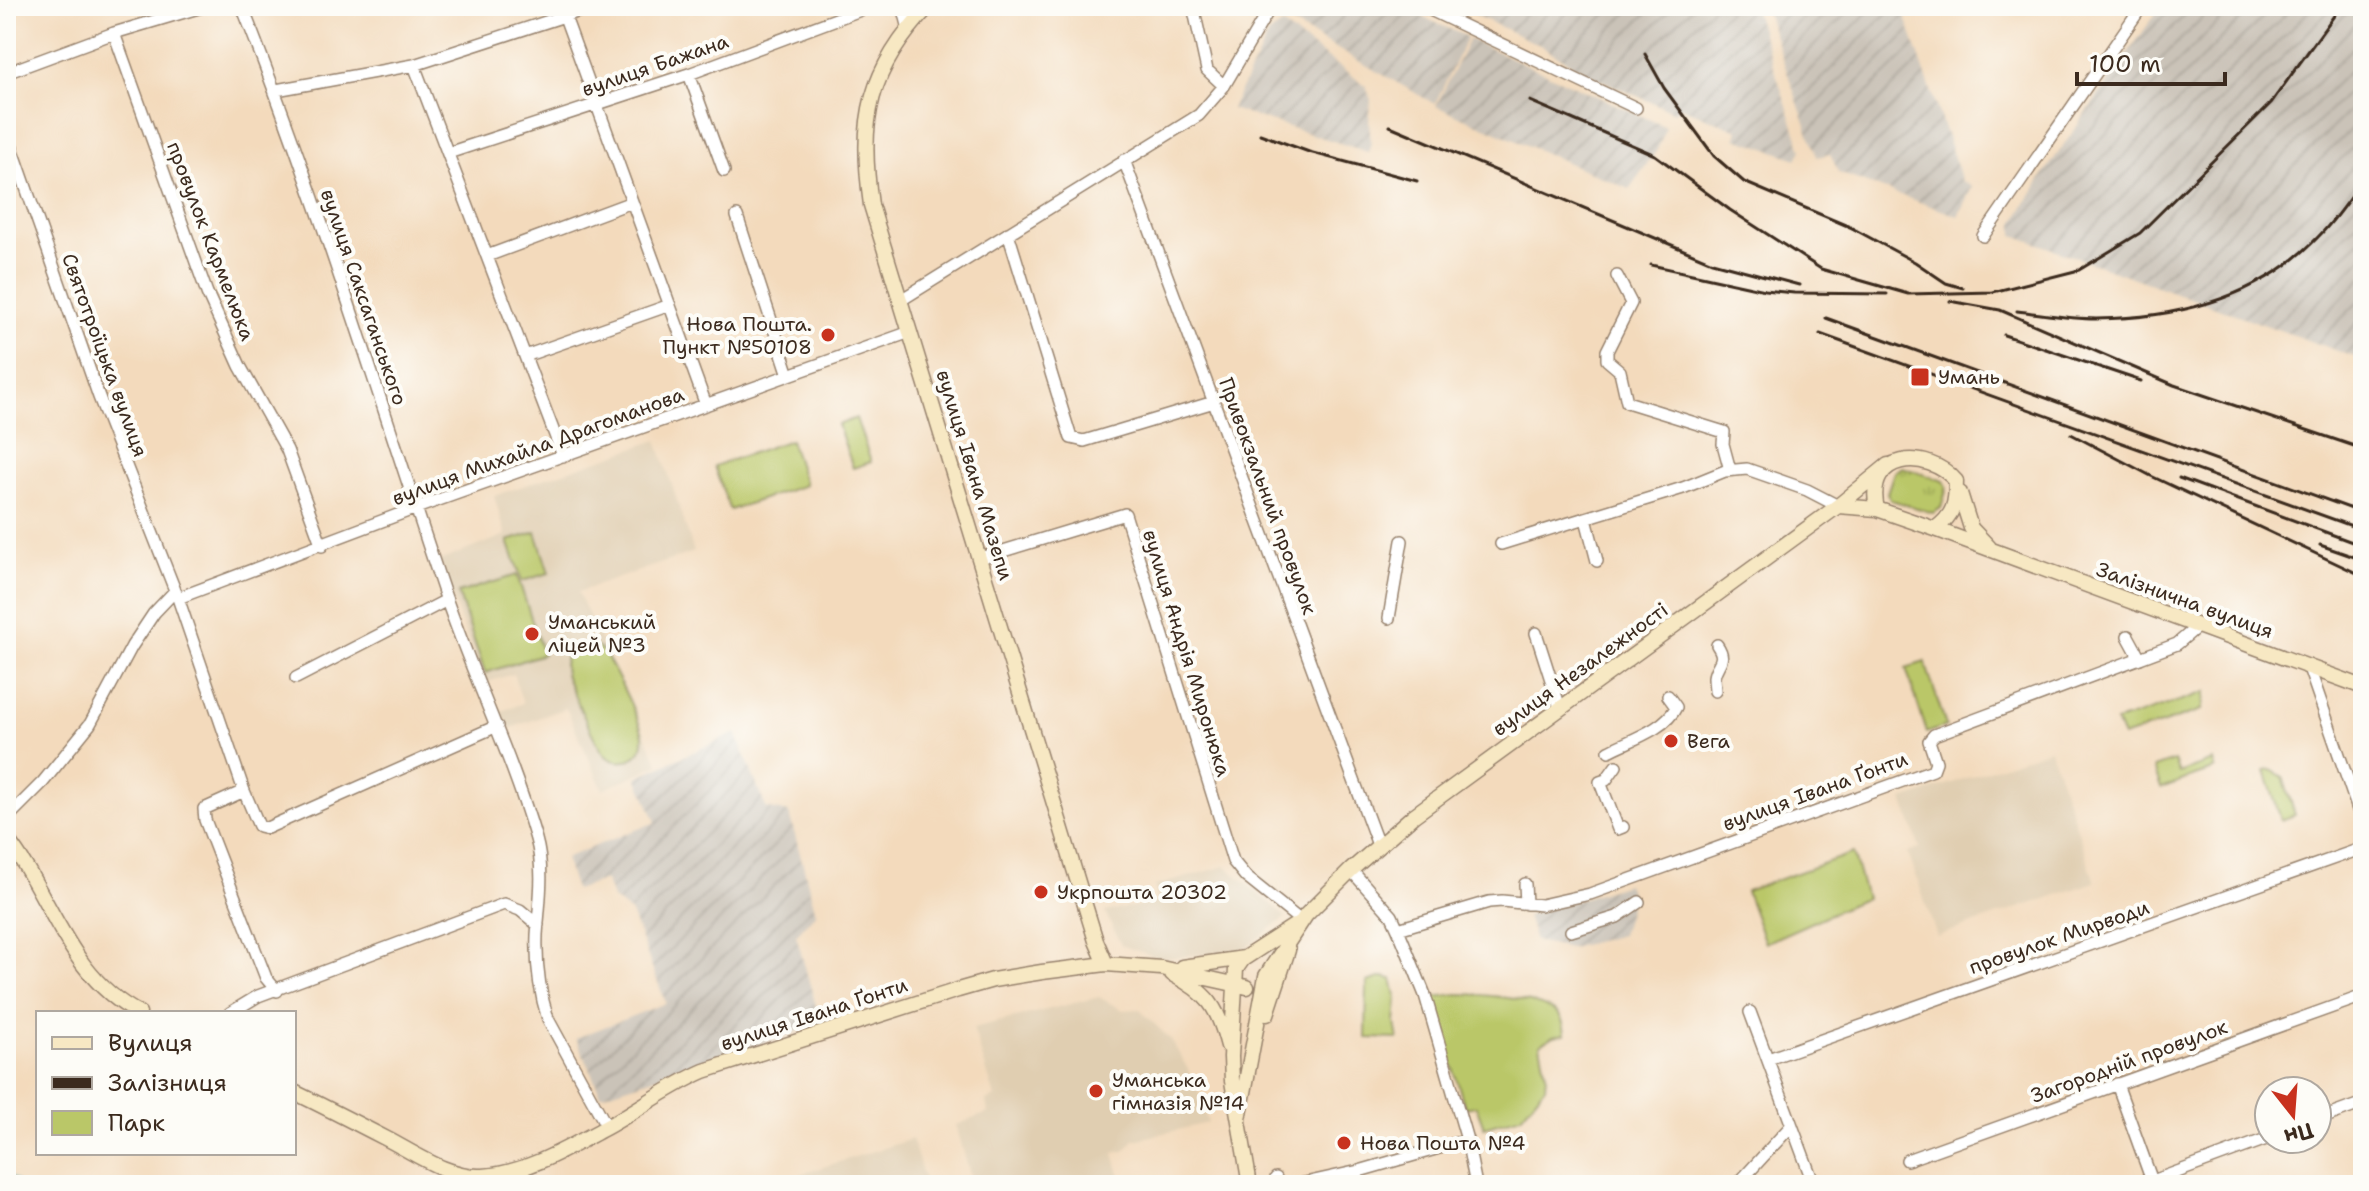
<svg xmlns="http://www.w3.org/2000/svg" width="2369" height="1191" viewBox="0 0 2369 1191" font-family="'Shantell Sans',sans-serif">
<defs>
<pattern id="industrial-furrows" width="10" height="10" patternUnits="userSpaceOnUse" patternTransform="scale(2)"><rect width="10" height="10" fill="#cac3b8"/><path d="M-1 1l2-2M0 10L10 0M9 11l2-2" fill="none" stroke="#aea89e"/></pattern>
<pattern id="grass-tufts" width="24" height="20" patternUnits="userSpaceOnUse" patternTransform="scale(2)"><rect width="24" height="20" fill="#bac768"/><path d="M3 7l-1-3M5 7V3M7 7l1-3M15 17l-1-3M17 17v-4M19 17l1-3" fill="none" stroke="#98a255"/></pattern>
</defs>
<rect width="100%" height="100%" fill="#fdfcf7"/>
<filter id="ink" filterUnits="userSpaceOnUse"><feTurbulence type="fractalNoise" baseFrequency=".0125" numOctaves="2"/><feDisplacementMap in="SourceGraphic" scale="16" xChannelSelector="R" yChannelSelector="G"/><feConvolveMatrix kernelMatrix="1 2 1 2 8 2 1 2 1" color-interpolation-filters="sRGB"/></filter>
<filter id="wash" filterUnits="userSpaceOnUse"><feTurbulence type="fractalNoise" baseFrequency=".006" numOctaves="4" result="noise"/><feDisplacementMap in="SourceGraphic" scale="32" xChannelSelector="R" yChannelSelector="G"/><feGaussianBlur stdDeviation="1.8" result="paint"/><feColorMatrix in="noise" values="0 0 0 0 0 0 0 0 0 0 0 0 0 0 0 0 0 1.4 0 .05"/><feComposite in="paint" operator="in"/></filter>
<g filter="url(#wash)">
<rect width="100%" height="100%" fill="#f3dabc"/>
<path fill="#e0ceb1" d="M657 440 694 552 578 592 659 764 603 790 566 708 503 731 497 713 523 703 513 674 484 683 439 561 506 535 494 496Z
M2050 749 2095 882 1937 936 1908 853 1920 848 1903 800Z
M1226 866 1286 917 1244 949 1161 959 1121 945 1105 912 1157 902 1155 886Z
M1099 997 1123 1010 1139 1009 1171 1040 1197 1085 1208 1123 1134 1140 1124 1151 1114 1153 1123 1185H973L956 1125 988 1113 986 1101 995 1097 973 1028Z
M912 1139 926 1185H805L801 1174Z"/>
<path fill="url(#industrial-furrows)" d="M1294 6H1399L1467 37 1435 104 1286 20Z
M1456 6H1753L1802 150 1797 159 1736 138 1738 130 1681 107 1674 112 1587 74 1542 46Z
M1764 6H1902L1962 181 1972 187 1958 216 1839 173 1830 154 1817 157Z
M2161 6H2363V360L2014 235V223L2045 172Z
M1282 25 1366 86 1371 100 1369 122 1371 143 1368 152 1231 109 1269 34Z
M1469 39 1666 127 1657 150 1629 189 1436 106Z
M736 733 766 808 789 813 816 913 796 935 821 1024 601 1095 576 1038 666 1003 631 913 613 899 605 880 575 890 565 858 656 822 637 777Z
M1627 884 1632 898 1621 935 1570 948 1535 941 1527 916Z"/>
<path fill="url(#grass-tufts)" stroke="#7a7843" stroke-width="2" d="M1902 467 1944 481 1947 487 1941 508 1933 513 1891 500 1887 493 1894 472Z"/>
<path fill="#bac768" stroke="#7a7843" stroke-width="2" d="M856 418 871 462 853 468 838 425Z
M790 440 805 485 730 510 714 466Z
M536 532 549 573 522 581 508 541Z
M517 575 543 654 485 673 458 593Z
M580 645C589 644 597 645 603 652 611 661 642 725 643 736 646 757 620 770 605 755 594 743 574 694 566 677 561 662 566 651 580 645Z
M1925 662 1946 726 1927 733 1906 668Z
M2206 692 2202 710 2123 737 2116 722Z
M2174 761 2179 773 2213 761 2215 769 2161 788 2154 768Z
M2271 770 2283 777 2295 815 2281 820 2265 771Z
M1853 853 1866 898 1765 943 1746 891Z
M1383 977 1392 979 1397 999 1395 1023 1398 1039 1366 1038 1367 982Z
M1457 994C1479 994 1546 999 1559 1015 1564 1021 1564 1027 1565 1034L1553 1036 1540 1045 1546 1074 1545 1087 1521 1116 1484 1127 1476 1106 1465 1108 1433 997Z"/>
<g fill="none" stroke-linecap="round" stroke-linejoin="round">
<path stroke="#3babb7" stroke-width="3" d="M6 1174 20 1185"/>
</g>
</g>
<g filter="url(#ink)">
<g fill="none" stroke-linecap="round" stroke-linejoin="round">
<defs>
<path id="street" d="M242 6C318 199 379 398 445 595 473 677 512 756 536 839 545 870 539 904 537 935 536 964 539 991 548 1019L607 1127
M903 6 909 29
M1193 6 1207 70 1224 86
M1422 6 1636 108
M565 17 706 405
M114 33 207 293 240 366 287 450 322 546
M414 65 563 456
M6 73 114 33 205 6
M689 74 724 171
M276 90 414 65 595 6
M6 130 99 397 178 598 244 791 259 826 267 828 497 726
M448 153 689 74 871 6
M1124 160 1378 845
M737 216 789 375
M1008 233 1071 438 1084 441 1214 402
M1983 236 2142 6
M487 256 632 202
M1617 276 1631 303 1607 351V360L1620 371 1627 402 1724 432 1723 444 1730 470
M901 300 1199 115 1224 86 1271 6
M525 356 670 305
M1586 519 1597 561
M1501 544 1683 488 1725 471 1747 469 1807 490 1838 506
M980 558 1125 514 1233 861 1246 877 1301 921
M178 598 416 508 910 332
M1389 618 1402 541
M1536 633 1560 708
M2128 636 2140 658
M2308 665 2363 824
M296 678 447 600
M1715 691C1715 687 1714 682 1714 677 1716 663 1728 661 1717 645
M1609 751C1630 740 1666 729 1676 707L1668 696
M1616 766 1606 780 1600 782 1618 829 1623 827
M244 791 204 809 205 820 266 978 277 991
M6 819 43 782 90 724 132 646 154 613 175 591
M1525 884 1526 904
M1398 929 1489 902 1502 901 1541 905 1590 894 1933 770 1936 762 1929 741 1934 735 2177 644 2198 626
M1571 931 1617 917 1639 902
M1750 1012 1814 1185
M230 1013 258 996 504 904 520 910 538 925
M1768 1059 2363 848
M2117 1084 2152 1181
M2317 1120 2363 1103
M1467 1140 1476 1185
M1907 1160 2363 996
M1276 1178V1185
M1296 1185 1359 1171 1467 1140 1425 995 1398 929 1392 916 1351 870
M1737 1185 1791 1126
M2142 1185 2269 1138"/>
<path id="secondary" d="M929 6C868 70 859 119 871 205L1096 941 1106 964
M1960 493 1971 528 1989 547
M1838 506 1877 509 1935 529 2363 687
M1877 509C1864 452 1928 448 1956 481 1956 504 1954 515 1935 529
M6 838C52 896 68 977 139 1013
M1182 967 1244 958
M1172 974C1208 993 1218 1007 1228 1046
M1267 1014 1288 950
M294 1092C325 1107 356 1123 387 1139 416 1154 449 1178 483 1176 526 1173 566 1149 603 1129 637 1111 667 1087 704 1071L958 990 993 980 1042 972 1106 964 1161 968 1247 987
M1239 1119 1266 976 1306 915 1351 870 1413 816 1838 506 1888 465
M1250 1185 1232 1081 1231 1057 1236 969 1243 959 1294 926"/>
</defs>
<use href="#street" stroke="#97826d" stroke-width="14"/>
<use href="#secondary" stroke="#97826d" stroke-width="17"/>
<use href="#street" stroke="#fff" stroke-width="11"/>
<use href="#secondary" stroke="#f7e8c3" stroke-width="14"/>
<path stroke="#3b2a1e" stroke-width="3" d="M1645 54 1664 88 1714 156 1744 182 1850 227 1915 262 1946 283 1963 288
M1530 101 1655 155 1730 210 1821 269 1908 294 1993 292 2079 270 2140 233 2271 103 2341 6
M1390 126 1712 262 1799 285
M1260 134 1309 152 1417 181
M1651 265 1765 290 1794 293 1887 294
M1950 301 2000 310 2174 385 2363 449
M2017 311C2043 314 2070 319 2096 319 2178 318 2260 298 2318 237 2336 219 2349 199 2363 179
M1826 318 2363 513
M1820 334 2363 530
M2004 335 2141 381
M2071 434 2151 476 2363 576
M2179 478 2363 546
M2320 545 2363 560"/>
</g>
</g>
<g fill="#c8321e" stroke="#fdfcf7" stroke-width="3">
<circle cx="828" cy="335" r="8"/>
<rect x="1910" y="367" width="20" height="20" rx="4"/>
<circle cx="532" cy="634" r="8"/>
<circle cx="1671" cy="741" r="8"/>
<circle cx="1041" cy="892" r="8"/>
<circle cx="1096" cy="1091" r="8"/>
<circle cx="1344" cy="1143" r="8"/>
</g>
<g text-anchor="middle" stroke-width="8" stroke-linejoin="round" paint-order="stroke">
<g font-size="20" fill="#3b2a1e" stroke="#fdfcf7">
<text transform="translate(655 65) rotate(-19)" y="7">вулиця Бажана</text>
<text transform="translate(211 241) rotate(69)" y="7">провулок Кармелюка</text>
<text transform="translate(364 297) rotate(71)" y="7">вулиця Саксаганського</text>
<text transform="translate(105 355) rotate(70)" y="7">Святотроїцька вулиця</text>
<text transform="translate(538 446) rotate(-20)" y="7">вулиця Михайла Драгоманова</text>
<text transform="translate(975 475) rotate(73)" y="7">вулиця Івана Мазепи</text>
<text transform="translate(1268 496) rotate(70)" y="7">Привокзальний провулок</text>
<text transform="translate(2185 600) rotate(20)" y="7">Залізнична вулиця</text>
<text transform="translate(1187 653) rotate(73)" y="7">вулиця Андрія Миронюка</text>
<text transform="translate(1580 669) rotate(-36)" y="7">вулиця Незалежності</text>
<text transform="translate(1815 791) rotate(-20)" y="7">вулиця Івана Ґонти</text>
<text transform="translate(2059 937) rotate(-19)" y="7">провулок Мирводи</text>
<text transform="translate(814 1014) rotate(-18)" y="7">вулиця Івана Ґонти</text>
<text transform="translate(2129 1061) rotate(-20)" y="7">Загородній провулок</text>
</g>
<g font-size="20" fill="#3b2a1e" stroke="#fdfcf7" text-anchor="start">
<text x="812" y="331" text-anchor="end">Нова Пошта.<tspan x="812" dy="23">Пункт №50108</tspan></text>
<text x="1938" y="384">Умань</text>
<text x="548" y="629">Уманський<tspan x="548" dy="23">ліцей №3</tspan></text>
<text x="1687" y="748">Вега</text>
<text x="1057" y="899">Укрпошта 20302</text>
<text x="1112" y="1087">Уманська<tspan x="1112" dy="23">гімназія №14</tspan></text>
<text x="1360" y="1150">Нова Пошта №4</text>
</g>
</g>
<rect width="2369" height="1191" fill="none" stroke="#fdfcf7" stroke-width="32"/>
<rect x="36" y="1011" width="260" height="144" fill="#fdfcf7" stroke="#afa8a0" stroke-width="2"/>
<rect x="52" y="1037" width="40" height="12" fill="#f7e8c3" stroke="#afa8a0" stroke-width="2"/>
<text x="108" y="1051" font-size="24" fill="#3b2a1e">Вулиця</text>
<rect x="52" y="1077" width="40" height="12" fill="#3b2a1e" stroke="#afa8a0" stroke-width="2"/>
<text x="108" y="1091" font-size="24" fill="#3b2a1e">Залізниця</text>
<rect x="52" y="1111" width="40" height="24" fill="#bac768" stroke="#afa8a0" stroke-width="2"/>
<text x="108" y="1131" font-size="24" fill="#3b2a1e">Парк</text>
<g transform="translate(2293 1115) rotate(163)"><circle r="38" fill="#fdfcf7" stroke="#afa8a0" stroke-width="2"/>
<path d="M0-6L14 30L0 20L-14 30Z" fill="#c8321e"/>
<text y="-12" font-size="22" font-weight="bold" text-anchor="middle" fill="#3b2a1e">Пн</text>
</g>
<path d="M2077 72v12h148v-12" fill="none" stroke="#3b2a1e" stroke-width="4"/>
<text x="2089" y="72" font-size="24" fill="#3b2a1e" stroke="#fdfcf7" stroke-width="6" paint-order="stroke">100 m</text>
</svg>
